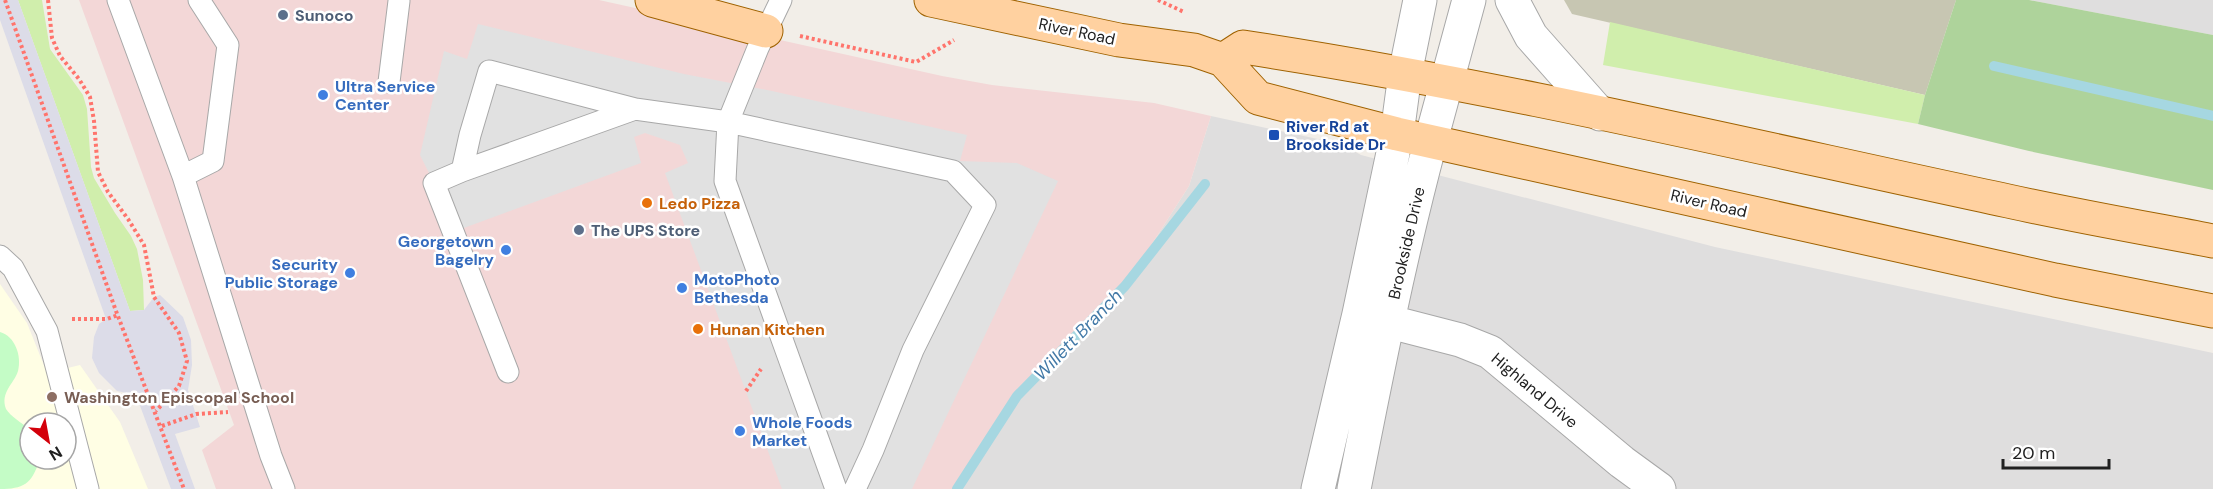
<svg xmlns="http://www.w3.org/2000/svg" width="2213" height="489" viewBox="0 0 2213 489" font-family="'DM Sans',sans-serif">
<rect width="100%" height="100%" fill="#f2eee8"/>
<path fill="#dfdede" d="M2029 0H2213V35Z
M1211 116 1341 144 1361 155 1715 247 2213 353V489H957L1017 396 1125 286 1189 186Z"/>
<path fill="#f3d7d7" d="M79 0H599L942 76 992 85 1154 103 1211 116 1189 186 1125 286 1017 396 957 489H216L202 450 234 425Z"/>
<path fill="#fffee4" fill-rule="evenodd" d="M0 284 27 323 47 373 80 365 120 422 148 489H0ZM30 423H66V459H30Z"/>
<path fill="#c7c6b2" d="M1564 0H1956L1925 95 1572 14Z"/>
<path fill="#d0eeac" d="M18 0H42L50 49 83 95 87 109 91 167 94 178 115 213 131 236 137 249 143 280 144 310 130 311Z
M1610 22 1925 95 1918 124 1603 65Z"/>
<path fill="#aed39b" d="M1956 0H2029L2213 35V190L2029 151 1918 124 1925 95Z"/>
<path fill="#c4fcc6" d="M0 332C15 336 22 356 18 371 14 384 0 392 6 409 10 416 22 423 28 428L30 431V459H39V461C32 484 23 489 0 489Z"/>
<path fill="#e1e1e1" d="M478 24 684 74 772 91 967 135 960 161 1017 163 1058 181 912 489H782L665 173 688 163 680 145 645 133 634 137 641 163 453 232 434 183 420 155 444 51 467 59Z"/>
<path fill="#dcdce8" d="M0 0H18L130 311 144 310 154 297 160 295 183 317 191 340 192 365 188 390 200 427 175 434 195 489H171L136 395 117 391 99 373 92 358 94 337 99 324 106 319 0 20Z"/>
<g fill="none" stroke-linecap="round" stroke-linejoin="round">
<path stroke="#a6d7e1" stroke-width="10" d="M1994 66 2213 116
M957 489 1017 396 1125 286 1205 184"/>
<defs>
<path id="service" d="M118 0 183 176 271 456 284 489
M489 71 635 109 462 171 470 135Z
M389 82 399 1
M635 109 728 122 758 48 781 0
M462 171 434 183 508 372
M183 176 213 161 228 45 199 0
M0 256 13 268 47 331 88 489
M836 489 725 181 728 122 953 171 985 205 913 350 873 450 855 489"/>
<path id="minor" d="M1367 316 1460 340 1490 352 1622 462 1659 489
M1318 489 1359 314 1397 134
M1354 489C1377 372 1400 255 1431 140"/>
<path id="tertiary" d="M1512 0 1531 36 1600 114
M1397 134 1405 74 1420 0
M1431 140 1469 0"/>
<path id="primary" d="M652 0 766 31
M931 0 1119 40 1194 50 1223 60 1258 98 1397 134 2055 280 2213 311
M1223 60 1243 47C1500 86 1754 147 2008 201 2076 216 2145 228 2213 241"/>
</defs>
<use href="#service" stroke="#a8a8a8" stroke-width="23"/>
<use href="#minor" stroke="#a8a8a8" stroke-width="35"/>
<use href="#tertiary" stroke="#a8a8a8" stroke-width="35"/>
<use href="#primary" stroke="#9f6200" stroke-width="35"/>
<path stroke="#ff746c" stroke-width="4" stroke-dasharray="3 3" stroke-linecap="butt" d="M5 0 116 311 184 489
M48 0 52 38 60 56 79 79 90 97 94 121 98 172 108 192 128 219 144 245 154 297 179 333 187 361 179 386 156 411
M1158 0 1184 12
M800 36 916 62 954 40
M72 319H107L118 315
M746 391 761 369
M162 426 196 414 228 412"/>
<use href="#service" stroke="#fff" stroke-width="21"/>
<use href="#minor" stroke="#fff" stroke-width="33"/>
<use href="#tertiary" stroke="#fff" stroke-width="33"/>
<use href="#primary" stroke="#ffd1a0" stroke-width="33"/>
</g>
<g fill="#5c6f8a" stroke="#fff" stroke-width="2">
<circle cx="283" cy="15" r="6"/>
<circle cx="579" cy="230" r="6"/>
</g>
<g fill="#3f7fe0" stroke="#fff" stroke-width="2">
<circle cx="323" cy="95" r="6"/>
<circle cx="506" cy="250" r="6"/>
<circle cx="350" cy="273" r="6"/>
<circle cx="682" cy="288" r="6"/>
<circle cx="740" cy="431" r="6"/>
</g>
<rect fill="#1a4fb4" stroke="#fff" stroke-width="2" x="1268" y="129" width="12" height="12" rx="3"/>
<g fill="#e8710a" stroke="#fff" stroke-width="2">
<circle cx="647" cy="203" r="6"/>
<circle cx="698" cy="329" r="6"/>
</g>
<circle fill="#8d6e63" stroke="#fff" stroke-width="2" cx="52" cy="397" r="6"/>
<g text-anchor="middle" stroke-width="5" stroke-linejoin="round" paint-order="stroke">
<g font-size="16" font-weight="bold" fill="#4e5e75" stroke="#fff" text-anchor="start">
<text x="295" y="21">Sunoco</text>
<text x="591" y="236">The UPS Store</text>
</g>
<g font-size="16" fill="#212121" stroke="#fff">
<text transform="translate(1077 31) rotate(12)" y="6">River Road</text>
<text transform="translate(1709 203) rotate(13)" y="6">River Road</text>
<text transform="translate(1406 243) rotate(-77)" y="6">Brookside Drive</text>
<text transform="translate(1535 390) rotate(40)" y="6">Highland Drive</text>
</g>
<g font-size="16" font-weight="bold" fill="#366cbe" stroke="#fff" text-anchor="start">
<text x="335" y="92">Ultra Service<tspan x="335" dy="18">Center</tspan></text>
<text x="494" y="247" text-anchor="end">Georgetown<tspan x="494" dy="18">Bagelry</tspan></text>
<text x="338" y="270" text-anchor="end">Security<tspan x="338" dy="18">Public Storage</tspan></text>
<text x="694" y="285">MotoPhoto<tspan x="694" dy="18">Bethesda</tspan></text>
<text x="752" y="428">Whole Foods<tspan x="752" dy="18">Market</tspan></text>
</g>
<g font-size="16" font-weight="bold" fill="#164399" stroke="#fff" text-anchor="start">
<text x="1286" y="132">River Rd at<tspan x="1286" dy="18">Brookside Dr</tspan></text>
</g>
<g font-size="16" font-weight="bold" fill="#c56008" stroke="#fff" text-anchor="start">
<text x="659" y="209">Ledo Pizza</text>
<text x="710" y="335">Hunan Kitchen</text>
</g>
<g font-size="16" font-weight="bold" fill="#785e54" stroke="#fff" text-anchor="start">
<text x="64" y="403">Washington Episcopal School</text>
</g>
<g font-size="18" font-style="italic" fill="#4279a7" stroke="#fff">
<text transform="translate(1078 335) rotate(-46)" y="6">Willett Branch</text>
</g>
</g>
<g transform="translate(48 441) rotate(149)"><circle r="28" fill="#ffffff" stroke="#a6a6a6" stroke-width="1.5"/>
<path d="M0-4.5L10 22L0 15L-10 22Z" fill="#d3000a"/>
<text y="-9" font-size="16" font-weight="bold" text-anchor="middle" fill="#212121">N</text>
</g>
<path d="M2003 459v9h106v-9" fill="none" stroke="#212121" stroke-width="3"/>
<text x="2012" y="459" font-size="18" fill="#212121" stroke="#ffffff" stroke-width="4.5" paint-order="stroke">20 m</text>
</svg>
